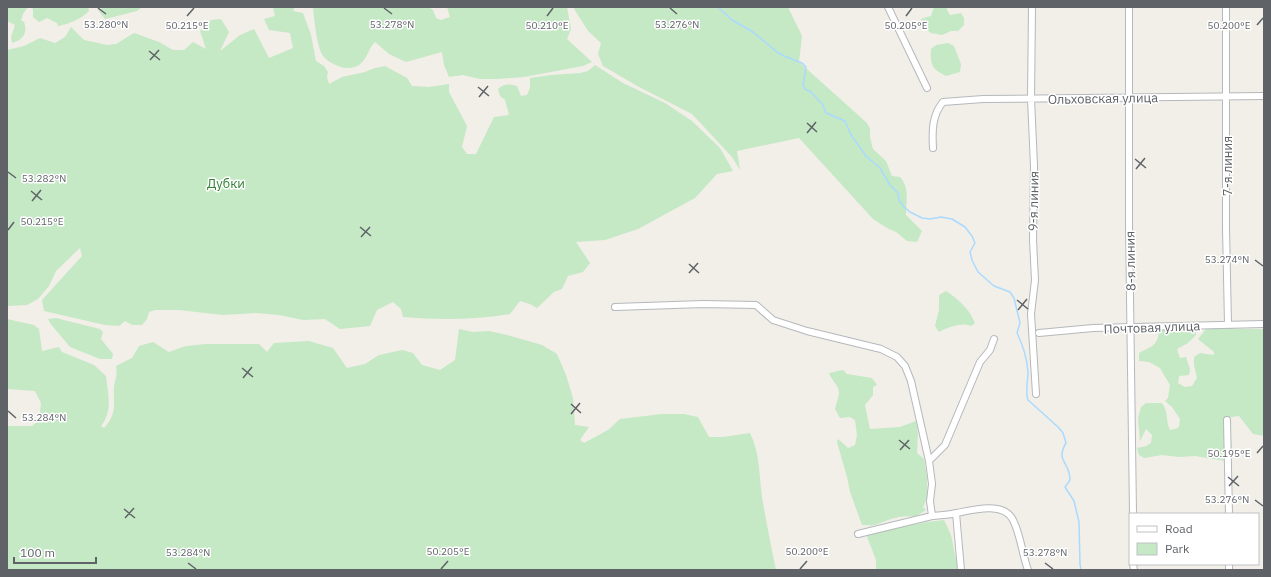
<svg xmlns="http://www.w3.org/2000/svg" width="1271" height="577" viewBox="0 0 1271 577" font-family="'IBM Plex Sans',sans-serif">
<rect width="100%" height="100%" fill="#f1efe8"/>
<path fill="#c5e8c5" d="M7 7H28L23 14 21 20 24 22C28 33 23 40 12 43L11 37 15 25 7 21Z
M30 7H88L89 11C81 19 69 24 58 26L57 23 47 18 39 22 33 17V9Z
M105 7H142L137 11 105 19 98 10Z
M273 7H295L293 11 303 13 311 35 316 61 324 66 328 72 327 77 329 84 342 77 365 72 375 68 385 66 407 78 412 86 429 87 449 84V92L467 126 462 147 467 154H476L494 117 509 115 505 100 500 96 498 89C504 83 510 84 517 86L521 96 527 95 530 88V78L551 75 580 73 588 71 595 65 623 83 665 103 692 121 720 148 733 171 717 174 695 198 638 229 605 240 576 242 590 263 583 272 568 276 562 289 554 292 537 308 530 304 520 301 510 314C475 320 438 320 403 317L401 309 393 302 377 310 370 326 340 329 325 319 303 320 279 315 256 313 223 315 179 310H155L149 312 147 319 142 325H132L125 321 119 326 105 325 44 311 42 300 82 256 80 248 56 271 49 286 38 299 27 305 7 306V50L24 46 40 38 55 43 65 37 71 27 84 40 107 45 116 44 134 33 159 42 173 50H184L193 42 206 49 200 31 211 20 221 19 229 32 220 51 240 35 254 29 269 58 293 48 290 33 269 30 264 19 275 16Z
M313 7H428L433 10 436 18 441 20 450 17 447 7H567L571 29 567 39 592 62 583 66 524 77 497 79H480L463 75 449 77 444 65 442 52 406 62 389 54 375 42C369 47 368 58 359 65 355 68 346 69 341 67 335 65 327 61 323 56 317 47 314 19 313 7Z
M573 7H788L802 36 799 62 867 123 870 129V137L873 149 886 161 892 176 900 177C910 188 906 202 906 215L922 231 917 242 907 241 896 232 887 228 873 219 799 138 737 151 740 170 732 157 692 114 639 87 603 66 598 54 601 43 588 31Z
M934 7H947V10L950 15 961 13 964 18V25L958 31H951L942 35 931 33 924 28 921 19 931 16Z
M948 43 954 46 961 64 960 72 946 76C932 69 930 65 931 49L936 45Z
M946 291C958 299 969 308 975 323L971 326C961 322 949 327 939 332L935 326 939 310V295Z
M56 318 100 329 103 332 101 339 113 354 112 359H100L70 347 50 323 48 319Z
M7 319 34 325 39 329 42 351 59 347 62 352 94 365 106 376C108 394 113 411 101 426L104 428C120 411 111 399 115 381 117 374 117 373 116 366L132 358 139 346 153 342 169 352 186 346 206 344H259L267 352 274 343 309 341 333 348 347 368 365 364 379 355 402 350 413 353 422 365 440 370 455 360 459 329 473 332 489 331 507 335 542 345 557 354 566 375 573 398 575 425 589 427 580 440 584 443 608 430 620 419 662 414H684L698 417 709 437H723L750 433C760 453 759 475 762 497 766 521 771 546 776 570H7V426H32L39 420 41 403 35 391 7 389Z
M1196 327V335L1188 343 1177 349 1180 358 1186 357 1190 369 1189 375 1179 376 1178 383 1185 387 1192 386 1197 378 1194 365V357L1200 353 1214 355V352L1198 339 1206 329 1232 328 1238 329H1264V436L1253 434 1239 416 1231 417 1226 425 1231 438 1232 454 1226 461 1195 456 1179 457 1162 455 1144 458 1139 455 1137 448 1146 446 1151 443 1152 435 1146 429 1140 441 1138 418 1141 407 1146 403H1162C1169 413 1165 419 1170 430L1175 429 1179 427 1180 419 1172 407 1165 401 1168 398 1170 385 1160 368 1149 362 1139 361V353C1151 346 1157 347 1159 332L1165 328Z
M843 370 847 374 872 378 877 385 873 387V395L865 405 870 429 900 427 916 421 918 434 917 453 924 459 927 477V498L923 507 926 510 915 517C901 514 888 520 875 525 872 526 866 525 862 525L850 492 847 477 837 442 838 439 848 448 855 445 857 435 855 420 850 417 840 418 835 409C836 405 839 396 839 393 839 385 831 380 829 373Z
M944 520 951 535 958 570H876V560L866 534 927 522Z"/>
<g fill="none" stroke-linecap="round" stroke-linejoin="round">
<path stroke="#aadaff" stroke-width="1.5" d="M718 7 732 20 753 32 777 52 784 56 802 63 806 67 803 85 805 89 811 92 823 105 826 113 845 121 851 135 866 156 880 168 890 185 898 193 899 200 903 206 910 212 922 218 930 219 941 217 952 219 965 227 972 236 975 243 970 252 972 260 978 272 994 286 1010 292 1014 298 1020 323 1017 333C1023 345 1027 359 1028 372 1028 381 1025 393 1028 400L1058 427 1063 433 1066 443C1055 462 1070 461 1070 480L1065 487 1074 501 1079 522 1080 564 1081 570"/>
<defs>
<path id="minor" d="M888 7 927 88
M1032 7 1031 99 1034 166 1033 240 1035 280 1031 314 1036 394
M1129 7V224L1133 514
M1226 7V228L1228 324
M933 148C932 131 932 115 943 102L983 99 1264 96
M615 307 703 304 756 305 773 320 807 331 881 349 897 357 905 366 911 381 929 461 932 484 930 501 932 516C940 515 949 515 957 513 972 510 1004 501 1013 520 1021 536 1022 554 1028 570
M1039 333 1093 328 1264 324
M1227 420 1229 514
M929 461 945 445 980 362 990 350 994 339
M956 513 961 570
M858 534 932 516
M1133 564 1134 570
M1229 564V570"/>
</defs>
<use href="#minor" stroke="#b5b8bc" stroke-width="8"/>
<use href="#minor" stroke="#fff" stroke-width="6"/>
</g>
<path fill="none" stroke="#5f6368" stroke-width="1.5" d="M98 8 106 14M384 8 392 14M670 8 677 14M187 16 194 8M547 16 553 8M906 16 912 8M1257 25 1263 18M149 51 160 60M150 60 159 50M478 87 489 96M479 97 488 86M807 123 817 132M807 133 816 122M1135 159 1146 168M1136 169 1145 158M8 172 16 178M31 191 42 200M32 201 41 190M360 227 371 236M8 230 14 222M361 237 370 227M1255 260 1263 266M689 264 699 273M689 273 698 263M1017 300 1028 309M1018 310 1027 299M242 368 253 377M243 378 252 367M571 404 581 413M8 411 16 418M571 414 580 403M899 440 910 449M900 450 909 440M1257 453 1263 446M1228 477 1239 486M1229 486 1238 476M1255 500 1263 506M124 509 135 518M125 518 134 508M188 563 196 569M1045 563 1053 569M441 569 448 561M800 569 807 561"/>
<g text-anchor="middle" stroke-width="3" stroke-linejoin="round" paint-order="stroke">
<g font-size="13" fill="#5f6368" stroke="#fff">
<text transform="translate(1103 98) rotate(-1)" y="5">Ольховская улица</text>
<text transform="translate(1227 166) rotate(-90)" y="5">7-я линия</text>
<text transform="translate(1033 201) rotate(-89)" y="5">9-я линия</text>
<text transform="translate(1130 261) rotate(-91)" y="5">8-я линия</text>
<text transform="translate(1152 327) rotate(-2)" y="5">Почтовая улица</text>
</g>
<g font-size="13" fill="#348238" stroke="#fff">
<text x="226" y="188">Дубки</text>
</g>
</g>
<g font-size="10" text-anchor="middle" fill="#5f6368" stroke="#fff" stroke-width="3" stroke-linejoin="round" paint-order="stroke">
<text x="106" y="28">53.280°N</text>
<text x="677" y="28">53.276°N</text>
<text x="392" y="28">53.278°N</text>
<text x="1229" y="29">50.200°E</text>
<text x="187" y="29">50.215°E</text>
<text x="547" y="29">50.210°E</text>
<text x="906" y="29">50.205°E</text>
<text x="44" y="182">53.282°N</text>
<text x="42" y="225">50.215°E</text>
<text x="1227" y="263">53.274°N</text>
<text x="44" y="421">53.284°N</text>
<text x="1229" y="457">50.195°E</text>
<text x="1227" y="503">53.276°N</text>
<text x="448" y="555">50.205°E</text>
<text x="807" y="555">50.200°E</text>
<text x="188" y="556">53.284°N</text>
<text x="1045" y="556">53.278°N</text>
</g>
<rect width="1271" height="577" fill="none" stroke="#5f6368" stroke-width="16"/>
<rect x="1129" y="513" width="130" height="52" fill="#ffffff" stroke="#bfc1c3"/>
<rect x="1137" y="526" width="20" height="6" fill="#ffffff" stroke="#bfc1c3"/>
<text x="1165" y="533" font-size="12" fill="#5f6368">Road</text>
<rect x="1137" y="543" width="20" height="12" fill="#c5e8c5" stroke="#bfc1c3"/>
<text x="1165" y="553" font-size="12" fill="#5f6368">Park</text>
<path d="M14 557v6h82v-6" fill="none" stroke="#5f6368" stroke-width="2"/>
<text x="20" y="557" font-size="12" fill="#5f6368" stroke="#ffffff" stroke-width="3" paint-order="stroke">100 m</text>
</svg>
